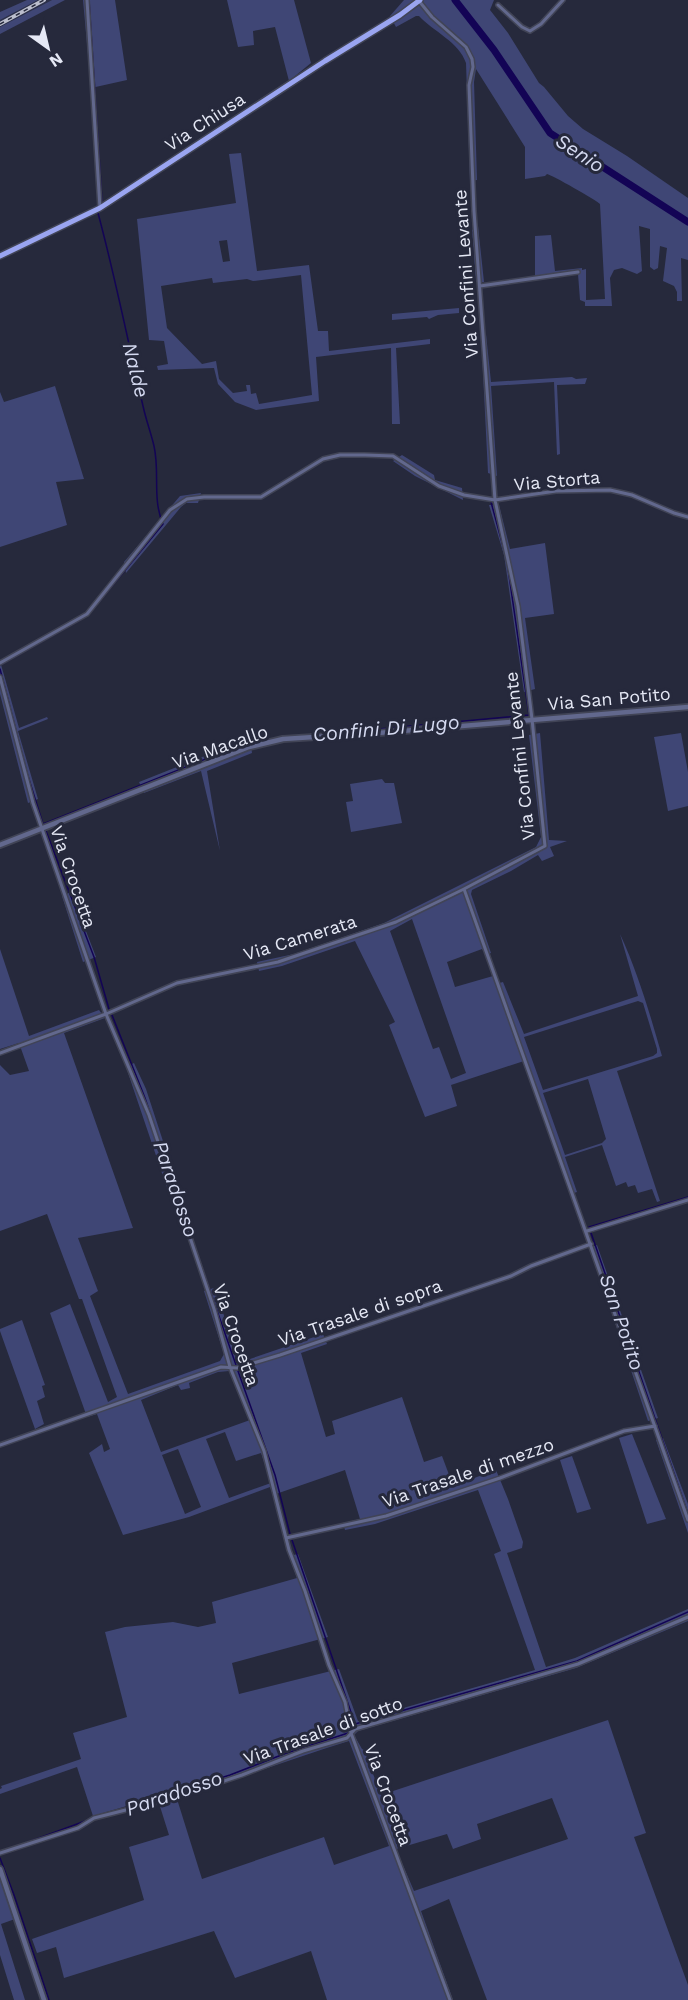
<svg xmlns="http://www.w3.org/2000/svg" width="688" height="2000" viewBox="0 0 688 2000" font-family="'Work Sans',sans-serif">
<rect width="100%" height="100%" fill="#26293c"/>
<path fill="#2d314a" d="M38 0H52L0 27V20Z"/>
<path fill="#3f4675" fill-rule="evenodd" d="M27 0H38L0 20V12Z
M52 0H65L0 34V27Z
M83 0H115L127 80 91 88Z
M227 0H294L311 63 289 81 275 27 253 31 254 45 238 47Z
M404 0H494L490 10 508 33 539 83 544 87 568 116 583 129 627 156 688 198V260L681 258 682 301H677V292L674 286 663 281 667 248 660 246 658 268 654 270 650 267V229L639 226 642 271 637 274 622 268 614 270 610 278 612 306H585V302L580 300 578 274 530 281V277L535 276V236L551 235 555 271 582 268V270L586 269V300L605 299 600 204C596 200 552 175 547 174L545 176 525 179V147L476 69 474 82 477 180 470 181 466 63C459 42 434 32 419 16H416L396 27 390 16Z
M241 153 257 271 309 265 318 331H328L329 351 430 339V344L396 348 400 424H392L391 348 316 357 319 401 256 410 235 402 218 384 214 368 158 370 157 366 168 364 164 341 149 340 137 219 236 203 229 154ZM227 240 230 261 223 262 219 241ZM301 275 312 395 259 404 256 393 251 394 250 385H246L247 391 233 393 219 379 216 361 202 364 167 328 161 286 212 278 213 283 247 279 253 281Z
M478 226 484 282H476L472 230Z
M459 308V313L438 315 429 319 427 317 392 320V314Z
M481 333 486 334 491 382 572 377 576 379 587 378 585 384 557 385 560 454 557 455 554 382 491 386 497 476 488 473Z
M55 386 84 479 56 482 67 525 0 547V392L4 402Z
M402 455 434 475 435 480 462 488 463 500 415 476 393 461Z
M201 493 198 503H186L181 507 126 573 124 562 180 496Z
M489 505H499L510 549 545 543 554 614 525 618 535 689 524 692 504 555Z
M0 661 19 728 47 717 48 719 18 731 38 799 28 803 0 694Z
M540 733 549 840 567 841 550 847 554 856 542 861 538 855 511 871 472 890 471 894 491 953 486 955 482 949 447 962 455 987 493 976 496 984 503 982 524 1034 638 996 620 934C638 973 650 1014 662 1056L617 1071 660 1201 657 1202 652 1189 638 1193 635 1185 628 1187 626 1182 616 1186 602 1145 565 1157 577 1192 571 1194 524 1061 451 1085 457 1106 425 1117 389 1025 395 1022 355 941 282 966 259 971 257 962 294 954 384 923 536 847 541 837 529 735ZM412 919 466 1073 451 1079 439 1047 433 1049 390 931ZM638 1001 643 1003 657 1049V1053L653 1056 543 1090 524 1037ZM588 1079 606 1139 602 1143 565 1155 543 1093Z
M681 733 688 772V806L668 811 654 737Z
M250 738 252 753 207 771 220 851 201 771 144 793 139 782Z
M382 779 385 783H394L402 823 351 832 346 802 353 801 350 784Z
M71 892 96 957 83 962 62 896Z
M0 949 29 1036 99 1010 105 1018 64 1033 133 1228 78 1238 98 1291 90 1296 128 1394 220 1361 224 1354 204 1291 214 1288 241 1362 323 1334 327 1344 301 1353 326 1437 335 1434 332 1421 402 1397 424 1462 442 1456 451 1480 464 1476 466 1481 496 1470 508 1499 523 1542 522 1548 507 1553 546 1667 575 1658 688 1609V1621L576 1668 358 1731 354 1735 362 1749 364 1750 381 1795 608 1720 646 1833 634 1837 688 1985V2000H487L449 1899 421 1911 453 2000H327L311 1951 235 1978 214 1931 64 1978 56 1947 37 1953 32 1939 144 1900 129 1847 169 1835 157 1797 93 1816 77 1767 0 1794V1789L2 1788 1 1786 81 1759 73 1733 127 1717 105 1632 125 1627 173 1622 198 1627 216 1623 212 1602 297 1578 289 1556 298 1554 328 1637 232 1663 239 1694 339 1669 358 1721 535 1670 494 1554 501 1551 478 1490 375 1524 345 1530 343 1523 360 1519 345 1470 273 1495 270 1487 189 1517 123 1535 89 1453 102 1444 104 1452 110 1449 97 1414 87 1417 50 1313 70 1304 108 1402 117 1397 82 1299H79L47 1214 0 1231V1065L10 1075 29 1071 19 1043 0 1049ZM229 1371 250 1420 161 1452 141 1400 178 1385 181 1390 190 1388 189 1383 218 1372ZM225 1432 236 1461 261 1453 271 1483 229 1498 206 1439ZM178 1449 201 1507 185 1514 162 1455ZM349 1741 389 1846 334 1865 324 1837 202 1879 177 1799C234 1780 291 1759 349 1741ZM552 1798 568 1839 414 1891 396 1849 447 1834 453 1849 481 1839 477 1824Z
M134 1063 146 1089 177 1184 167 1188 126 1067Z
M597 1245 658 1418 648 1421 590 1248Z
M22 1320 45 1385 42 1386 45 1397 37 1401 44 1424 35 1429 0 1331V1329Z
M632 1434 666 1519 647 1524 619 1438Z
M663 1438 688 1504V1533L656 1440Z
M572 1456 591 1509 577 1513 560 1460Z
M2 1880 15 1919 1 1924 25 2000H14L0 1955V1881Z"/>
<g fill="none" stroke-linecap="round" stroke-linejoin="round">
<path stroke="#130455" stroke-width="1.5" d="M89 0 102 201 101 205
M89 614 163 524C152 499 160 472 154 446 151 433 146 420 143 406 128 342 115 276 98 213
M0 665 80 620
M0 669 27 773 43 824
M336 733 529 715 507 561 491 502
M43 824 211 757 258 741 291 736 329 734
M46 831 94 957 109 1009
M112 1015 145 1098 159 1140
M688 1197 589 1227 688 1514
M182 1210 236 1365
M238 1371 275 1475 290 1534
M292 1540 355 1724 353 1727
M355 1724 577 1661 688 1612
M116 1811 230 1775 284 1754 348 1733
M20 1845 88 1820
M0 1858 14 1895 49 2000"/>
<path stroke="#130455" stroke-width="7" d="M455 0 494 50 550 133 688 222"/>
<defs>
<path id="minor" d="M87 0 100 208
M419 1 432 17 466 47 472 59 473 67 469 85 474 211 495 500 518 606 532 719 545 846 464 889 688 1520
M498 5 522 27 530 31 541 24 563 0
M480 286 578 272
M0 663 87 614 170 510 187 499 204 497H261L323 459 340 455H365L393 456 439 486 464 495 495 500 556 491 610 490 632 495 674 513 688 517
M0 677 33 803 106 1014 149 1115 214 1309 230 1367 264 1451 289 1550 305 1591 329 1665 345 1702 351 1733 450 2000
M0 1053 106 1014 177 983 278 962 396 922 464 889
M587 1231 688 1200
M0 1445 221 1367 237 1368 280 1355 511 1276 531 1266 591 1244
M286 1538 386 1516 500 1478 624 1431 655 1426
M0 1853 78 1828 94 1818 173 1798 242 1775 303 1751 347 1738 355 1729 578 1664 688 1617"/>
<path id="tertiary" d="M0 845 249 747 283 739 378 733 688 707
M0 1869 44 2000"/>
<path id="primary" d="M0 256 100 208 325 61 400 15 420 0"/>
</defs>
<use href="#minor" stroke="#414456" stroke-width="6"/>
<use href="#tertiary" stroke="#414456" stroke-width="8"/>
<use href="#primary" stroke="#414456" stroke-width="8"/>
<use href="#minor" stroke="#62688d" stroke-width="3"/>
<use href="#tertiary" stroke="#62688d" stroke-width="4.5"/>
<use href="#primary" stroke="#9aa5f1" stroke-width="5"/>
<defs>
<path id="rail" d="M0 24 44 0"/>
</defs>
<use href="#rail" stroke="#bbbecd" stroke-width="4"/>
<use href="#rail" stroke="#26293c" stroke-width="1.5" stroke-dasharray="4.5" stroke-linecap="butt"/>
</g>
<g text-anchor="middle" stroke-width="6" stroke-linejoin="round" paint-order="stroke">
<g font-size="18" fill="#e5e8f5" stroke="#26293c">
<text transform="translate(205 122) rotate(-33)" y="6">Via Chiusa</text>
<text transform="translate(466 274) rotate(-94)" y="6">Via Confini Levante</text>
<text transform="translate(557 481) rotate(-5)" y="6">Via Storta</text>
<text transform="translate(609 699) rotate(-5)" y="6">Via San Potito</text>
<text transform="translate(220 747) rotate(-19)" y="6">Via Macallo</text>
<text transform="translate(520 756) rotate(-96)" y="6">Via Confini Levante</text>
<text transform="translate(73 877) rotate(71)" y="6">Via Crocetta</text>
<text transform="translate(300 938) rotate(-17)" y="6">Via Camerata</text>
<text transform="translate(360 1313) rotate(-19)" y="6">Via Trasale di sopra</text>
<text transform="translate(236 1335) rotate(71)" y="6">Via Crocetta</text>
<text transform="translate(468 1473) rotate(-19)" y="6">Via Trasale di mezzo</text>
<text transform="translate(323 1731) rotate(-20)" y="6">Via Trasale di sotto</text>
<text transform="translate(388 1795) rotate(70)" y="6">Via Crocetta</text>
</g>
<g font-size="20" font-style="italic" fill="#d5daf1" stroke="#26293c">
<text transform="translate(580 153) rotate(33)" y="7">Senio</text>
<text transform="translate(136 370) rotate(76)" y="7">Nalde</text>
<text transform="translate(386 728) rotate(-5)" y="7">Confini Di Lugo</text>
<text transform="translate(176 1189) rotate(71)" y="7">Paradosso</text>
<text transform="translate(622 1322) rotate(71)" y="7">San Potito</text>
<text transform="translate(174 1793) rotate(-19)" y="7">Paradosso</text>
</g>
</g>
<g transform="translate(48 48) rotate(146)" stroke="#26293c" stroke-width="4.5" paint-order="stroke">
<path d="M0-4.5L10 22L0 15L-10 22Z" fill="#e5e8f5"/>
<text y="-9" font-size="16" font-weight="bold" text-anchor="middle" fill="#e5e8f5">N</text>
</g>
</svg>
